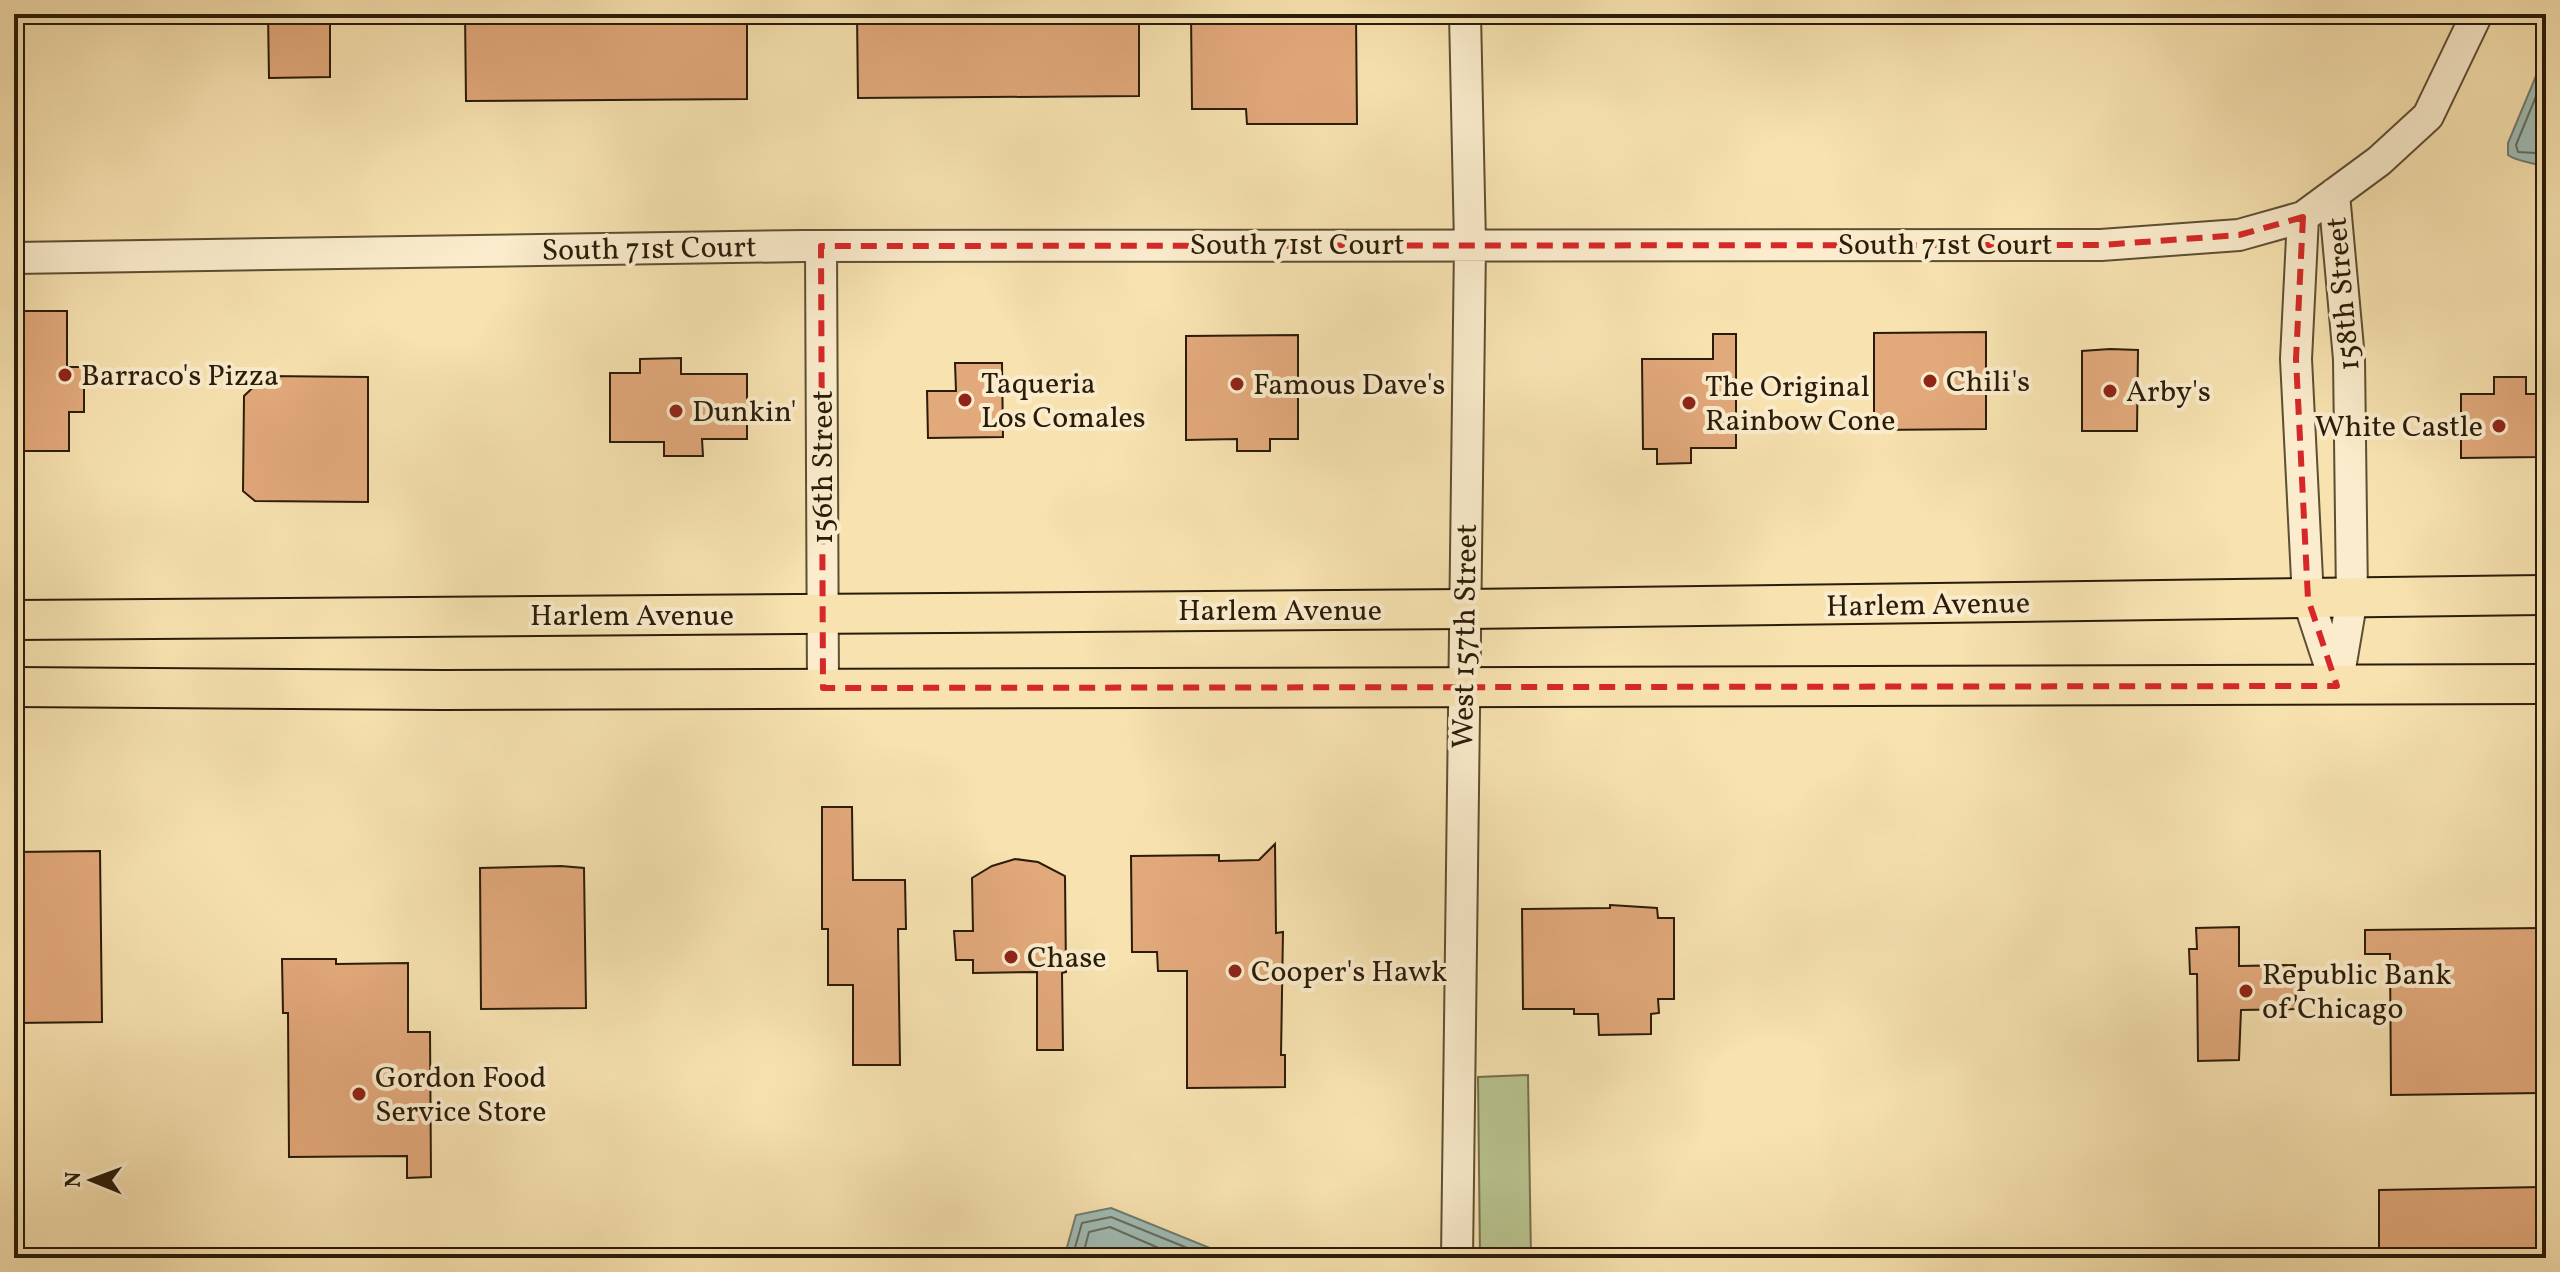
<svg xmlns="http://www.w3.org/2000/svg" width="2560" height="1272" viewBox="0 0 2560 1272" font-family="Vollkorn,serif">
<rect width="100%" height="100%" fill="#f7e2b0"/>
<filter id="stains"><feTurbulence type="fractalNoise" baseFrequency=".0025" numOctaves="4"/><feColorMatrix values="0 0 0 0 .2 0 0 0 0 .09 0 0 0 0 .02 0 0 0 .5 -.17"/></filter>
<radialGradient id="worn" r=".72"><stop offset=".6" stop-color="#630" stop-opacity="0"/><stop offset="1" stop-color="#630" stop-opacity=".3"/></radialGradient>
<path fill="#b8c48f" stroke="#72704c" stroke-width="2" d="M1528 1075 1531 1258H1480L1478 1077Z"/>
<path fill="#a0bcb5" stroke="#717c70" stroke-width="2" d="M2546 52V168C2533 161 2519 163 2508 155V143Z
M1111 1208 1232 1257 1321 1255 1355 1248 1369 1252 1367 1258H1064L1076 1215Z"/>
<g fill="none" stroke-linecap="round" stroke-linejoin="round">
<path stroke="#666c5f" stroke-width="2" d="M2546 72 2516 145 2518 152 2536 153 2546 159
M1072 1258 1082 1223 1111 1217 1212 1258
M1082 1258 1089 1232 1110 1227 1182 1258"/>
</g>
<path fill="#e2a97b" stroke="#2b1c09" stroke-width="2" d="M268 14H330V77L269 78Z
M465 14H747V99L466 101Z
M857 14H1139V96L858 98Z
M1191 14H1356L1357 124H1247L1246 109H1192Z
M14 311H67V367H84V412H69V451H24V449H14Z
M1986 332V429L1874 430V333Z
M1713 334H1736V448H1691V463L1657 464V449H1643L1642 359H1713Z
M1298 335V439H1270V451H1237V439L1186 440V336Z
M2110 349 2138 350 2137 431H2082V351Z
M681 358V374H747V439H702L703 456H664V442H610V373H640V359Z
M955 363H1002L1003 437 928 438 927 391H956Z
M265 376 368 377V502L255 501 243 491 244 396Z
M2494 377H2526V394H2537L2538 457 2461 458V394H2494Z
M822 807H852L853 880H905L906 929H898L900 1065H853V985H828V929H822Z
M1275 844 1276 933 1283 932 1281 1055H1285V1087L1187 1088V971H1158L1157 952H1132L1131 856 1219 855V861L1259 860Z
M100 851 102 1022 14 1023V852Z
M1015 859 1038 862 1065 876 1066 972 1062 973 1063 1050H1037V972L973 973V960H956L954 931H973L972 878 992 866Z
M561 866 584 868 586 1008 481 1009 480 868Z
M1610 905 1657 908 1658 918H1674V999H1658L1659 1013 1651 1014V1034L1599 1035 1598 1014H1574V1009H1523L1522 909 1610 908Z
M2239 927V966L2295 965 2296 1009 2241 1010 2239 1060 2198 1061 2197 974H2190L2189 949H2197L2196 928Z
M2546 928V1093L2391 1095 2390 954H2365V930Z
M282 959H336V964L408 963V1032H430L431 1177 407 1178V1156L289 1157 288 1013H283Z
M2546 1187V1258H2379V1190Z"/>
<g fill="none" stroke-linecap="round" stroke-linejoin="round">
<defs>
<path id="minor" d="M2334 194 2349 359 2352 598 2337 686
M2303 217 2296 359 2308 599 2335 681
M821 246 823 688
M14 258 803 246 2101 245 2239 235 2303 217 2379 161 2428 116 2477 14
M1457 1258 1470 244 1465 14"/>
<path id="major" d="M14 620 1466 609 2546 595
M14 687 444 690 2546 684"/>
</defs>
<use href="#minor" stroke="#5e4e33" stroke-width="34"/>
<use href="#major" stroke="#2b1c09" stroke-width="42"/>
<use href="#minor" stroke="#faeccc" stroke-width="30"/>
<use href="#major" stroke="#f7e2b0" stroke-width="38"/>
</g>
<path fill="none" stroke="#d62828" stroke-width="6" stroke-dasharray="16 10" stroke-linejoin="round" d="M2303 217 2296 359 2308 599 2337 686 823 688 821 246 2101 245 2239 235Z"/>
<g fill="#8f2418" stroke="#faeccc" stroke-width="3">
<circle cx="65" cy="375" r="8"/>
<circle cx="1930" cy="381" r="8"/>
<circle cx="1237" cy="384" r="8"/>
<circle cx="2110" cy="391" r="8"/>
<circle cx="965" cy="400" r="8"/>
<circle cx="1689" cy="403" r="8"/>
<circle cx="676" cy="411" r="8"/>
<circle cx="2499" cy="426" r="8"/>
<circle cx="1011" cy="957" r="8"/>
<circle cx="1235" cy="971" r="8"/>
<circle cx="2246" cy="991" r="8"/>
<circle cx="359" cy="1094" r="8"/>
</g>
<g text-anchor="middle" stroke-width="8" stroke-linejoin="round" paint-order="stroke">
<g font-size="30" fill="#2b1c09" stroke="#faeccc">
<text x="1297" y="254">South 71st Court</text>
<text x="1945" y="254">South 71st Court</text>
<text transform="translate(649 248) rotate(-1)" y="10">South 71st Court</text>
<text transform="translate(2342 294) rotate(-95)" y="10">158th Street</text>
<text transform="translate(822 467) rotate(-90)" y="10">156th Street</text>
<text transform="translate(1928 604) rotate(-1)" y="10">Harlem Avenue</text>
<text x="1280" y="620">Harlem Avenue</text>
<text x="632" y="625">Harlem Avenue</text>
<text transform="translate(1464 636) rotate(-89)" y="10">West 157th Street</text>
</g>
<g font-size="30" fill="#2b1c09" stroke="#faeccc" text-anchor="start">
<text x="81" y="385">Barraco's Pizza</text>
<text x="1946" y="391">Chili's</text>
<text x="981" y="393">Taqueria<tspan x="981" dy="34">Los Comales</tspan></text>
<text x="1253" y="394">Famous Dave's</text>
<text x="1705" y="396">The Original<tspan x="1705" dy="34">Rainbow Cone</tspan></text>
<text x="2126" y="401">Arby's</text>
<text x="692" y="421">Dunkin'</text>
<text x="2483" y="436" text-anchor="end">White Castle</text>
<text x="1027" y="967">Chase</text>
<text x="1251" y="981">Cooper's Hawk</text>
<text x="2262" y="984">Republic Bank<tspan x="2262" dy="34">of Chicago</tspan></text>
<text x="375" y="1087">Gordon Food<tspan x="375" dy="34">Service Store</tspan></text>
</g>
</g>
<rect width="2560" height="1272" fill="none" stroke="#f7e2b0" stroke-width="48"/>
<rect x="16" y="16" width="2528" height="1240" fill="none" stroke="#2b1c09" stroke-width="4"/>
<rect x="24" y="24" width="2512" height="1224" fill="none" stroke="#2b1c09" stroke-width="2"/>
<g transform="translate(92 1180) rotate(271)" stroke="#faeccc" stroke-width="6" paint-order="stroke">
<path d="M0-6L14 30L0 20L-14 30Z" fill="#2b1c09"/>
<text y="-12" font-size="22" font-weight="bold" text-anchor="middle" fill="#2b1c09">N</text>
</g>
<rect width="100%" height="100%" filter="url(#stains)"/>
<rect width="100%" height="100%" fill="url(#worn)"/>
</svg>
